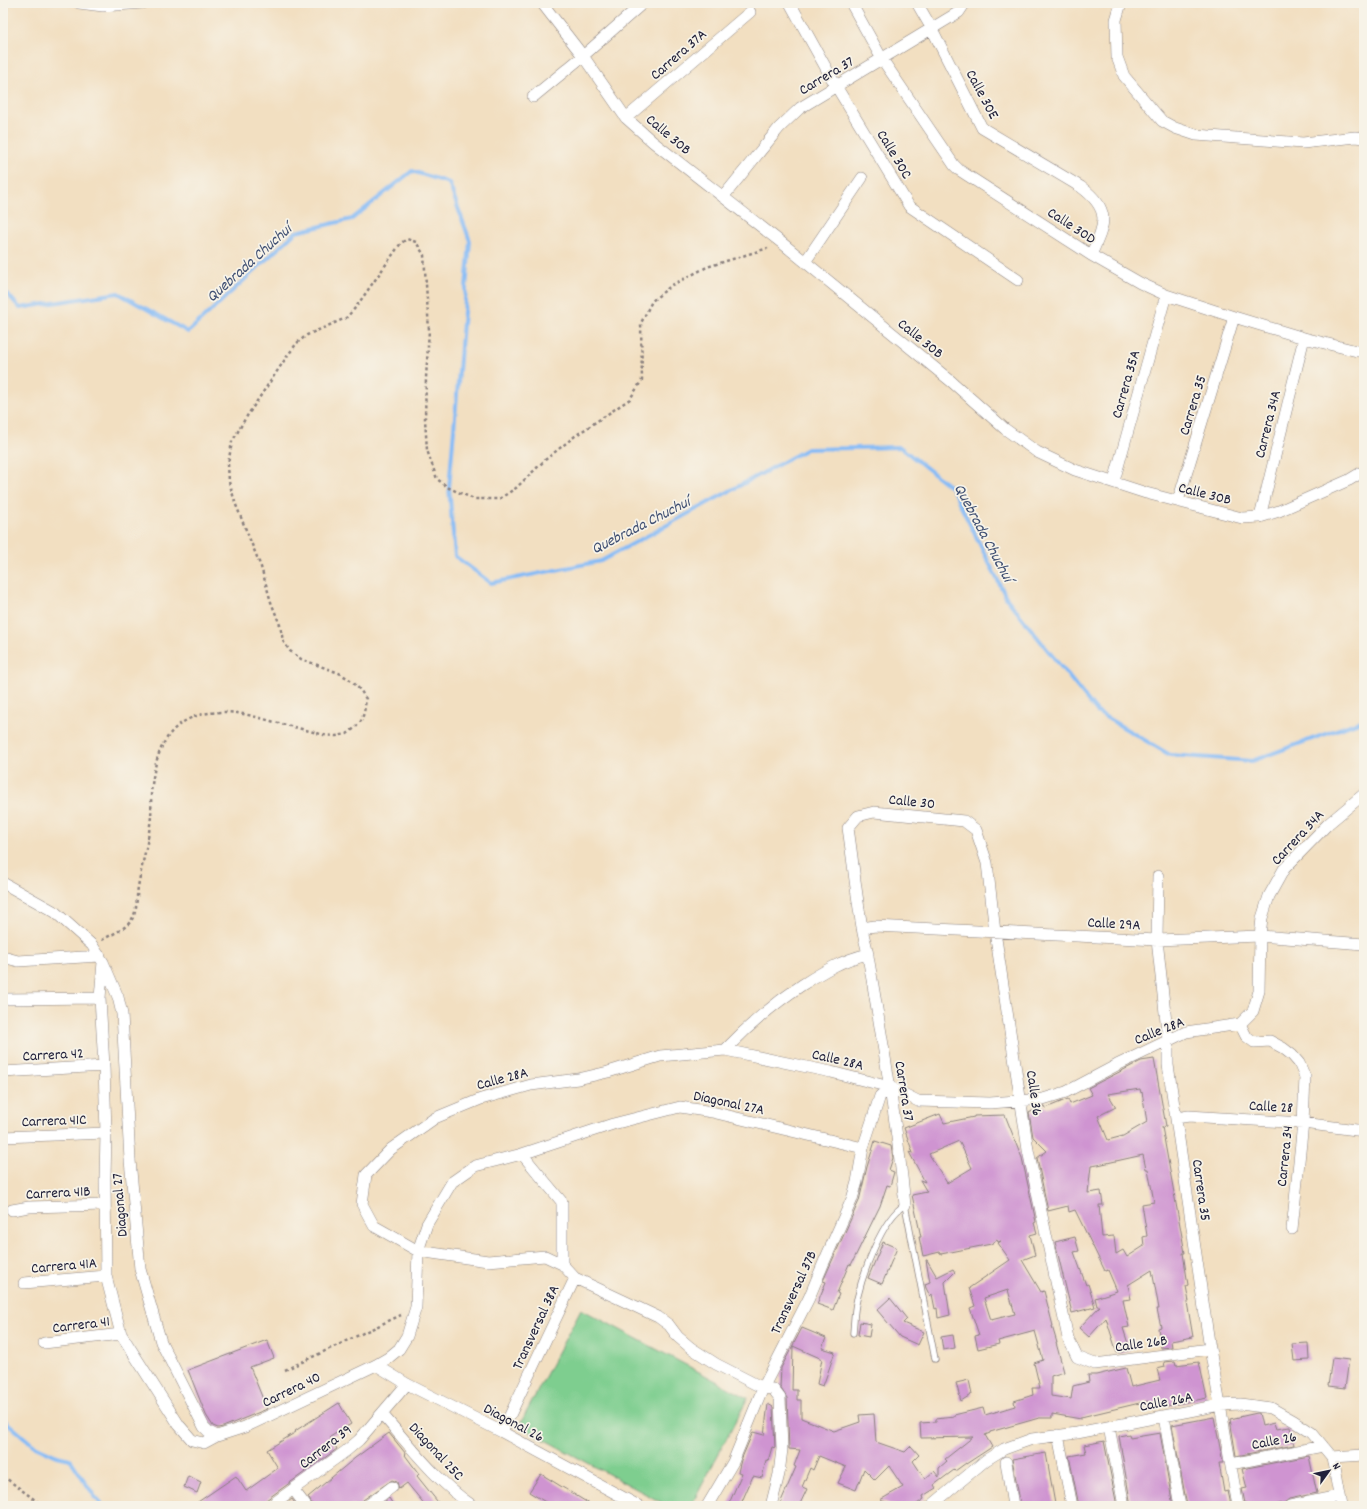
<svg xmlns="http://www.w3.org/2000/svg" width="1367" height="1509" viewBox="0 0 1367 1509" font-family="Dekko,sans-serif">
<rect width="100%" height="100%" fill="#f7f3e8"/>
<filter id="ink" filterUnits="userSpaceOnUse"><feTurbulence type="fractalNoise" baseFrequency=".025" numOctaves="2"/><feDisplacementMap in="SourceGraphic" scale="8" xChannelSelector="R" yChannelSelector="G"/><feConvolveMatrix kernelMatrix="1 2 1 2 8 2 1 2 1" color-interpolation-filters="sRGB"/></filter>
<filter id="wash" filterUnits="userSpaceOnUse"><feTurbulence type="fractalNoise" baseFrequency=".012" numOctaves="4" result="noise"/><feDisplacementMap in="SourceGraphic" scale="16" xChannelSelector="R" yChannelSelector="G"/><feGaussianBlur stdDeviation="0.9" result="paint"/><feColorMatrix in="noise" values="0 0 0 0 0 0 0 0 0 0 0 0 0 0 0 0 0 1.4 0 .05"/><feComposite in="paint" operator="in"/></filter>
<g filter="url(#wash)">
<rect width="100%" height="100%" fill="#f2dfc1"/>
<path fill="#7ece8f" stroke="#507865" d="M581 1309 748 1398 691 1506H668L519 1426Z"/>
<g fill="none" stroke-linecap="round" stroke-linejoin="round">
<path stroke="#87bcf6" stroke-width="4" d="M3 289 20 308 118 293 188 332 296 232 352 219 412 171 449 183 470 241 449 488 455 556 491 583 601 561 807 449 900 447 952 488 1007 599 1097 712 1170 755 1252 761 1364 720
M3 1419 33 1445 57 1456 70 1459 95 1497 103 1506"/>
</g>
<g id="blocks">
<path fill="#cf94d1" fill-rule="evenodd" d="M1154 1059 1166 1126 1162 1127 1185 1253H1183L1188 1285 1186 1286 1189 1302H1187L1193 1337 1171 1341 1172 1347 1161 1348 1158 1328 1161 1327 1157 1309H1159L1152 1270 1128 1285 1131 1299 1123 1300 1129 1327 1123 1328 1130 1350 1117 1353 1106 1318 1089 1337 1079 1328 1100 1306H1097L1095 1298 1117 1291 1108 1270 1105 1271 1075 1210 1069 1212 1068 1206 1048 1211 1037 1158 1047 1151 1033 1137 1029 1113 1041 1106H1045L1046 1108 1068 1099 1070 1104 1092 1095 1088 1088 1141 1061ZM1140 1089 1141 1093 1142 1092 1147 1122 1123 1136 1108 1140 1098 1116 1116 1107 1108 1094ZM1143 1155 1146 1169H1148L1154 1202 1142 1204 1147 1236 1143 1237 1144 1246 1127 1257 1123 1250 1116 1254 1114 1236 1102 1237 1099 1205H1103L1101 1191 1088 1193 1091 1166 1098 1165Z
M940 1114 944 1123 974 1117V1116L1005 1115 1022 1158 1036 1222 1034 1223 1037 1233 1030 1235 1035 1255 1022 1260 1041 1292 1044 1291 1053 1326H1052L1057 1343H1056L1064 1372 1051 1376V1396L1071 1399 1073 1386 1089 1382 1088 1375H1096L1126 1368 1131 1387 1160 1380 1157 1369 1165 1367 1164 1362 1175 1361 1176 1365 1199 1362 1207 1398 1167 1406 1166 1403 1149 1406 1148 1401 1081 1417V1419L1052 1414V1418H1039L990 1432V1433L985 1435 992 1447 966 1464V1463L955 1471 954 1470 934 1485 936 1488 923 1496 924 1499 914 1506H895L880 1500 903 1487 889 1466 875 1480 864 1469 856 1490 838 1483 846 1467 819 1456 813 1470 810 1468 802 1487 807 1489 799 1506H779L796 1467 794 1466 800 1450 789 1449 787 1398 780 1387 781 1368 802 1328 826 1338 822 1348 835 1352 823 1386 817 1384 822 1359 793 1346 792 1390H797V1400H801V1418L834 1431 860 1422 859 1415 874 1414 876 1442 905 1452 911 1446 919 1455 913 1461 925 1479 934 1471 939 1477V1468L947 1461 945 1459 973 1437 921 1438 920 1423 936 1422V1419L954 1417V1415L983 1408 985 1415 1015 1406 1014 1401 1033 1395 1032 1388H1040L1034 1363 1043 1360 1035 1331 998 1341 999 1344 978 1349 975 1336 979 1335 970 1308 975 1306 969 1288 1010 1260 998 1243 1001 1241 998 1242 997 1240 991 1244 941 1254 940 1252 923 1256 919 1237H921L912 1195 927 1192 920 1180 925 1182 909 1152 913 1153 904 1128ZM959 1141 972 1168 947 1183 929 1154ZM1008 1290 1015 1314 991 1320 984 1298Z
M875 1141 891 1146 893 1158 889 1170 894 1172 890 1186 887 1185 880 1206 851 1265 849 1264 837 1293 839 1294 833 1310 817 1304 826 1282 823 1281 859 1201 867 1167Z
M1075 1237 1079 1251 1074 1252 1086 1285 1088 1284 1095 1307 1072 1313 1055 1242Z
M883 1242 897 1248 882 1284 868 1278Z
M926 1260H927L937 1277 953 1269 955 1272 945 1282 950 1315 938 1318 937 1308 935 1309 932 1294 930 1296 926 1288 925 1284 930 1282Z
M890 1298 907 1319 903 1323 924 1332 918 1345 900 1337 877 1310Z
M860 1322 871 1324 869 1337 858 1335Z
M953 1335 955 1348 943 1350 941 1337Z
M267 1340 274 1358 250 1367 267 1409 223 1427 218 1428 213 1426 206 1415 188 1370Z
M1308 1343 1309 1360 1294 1361 1292 1344Z
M1332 1358 1349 1360 1345 1388 1328 1386Z
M969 1380 972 1394 961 1401 956 1383Z
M339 1403 351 1424 330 1437 337 1449 266 1500 263 1506H192L236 1476 246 1491 278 1468 267 1450 296 1432 295 1431Z
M768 1404 773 1407 775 1448 772 1447 768 1461 766 1460 762 1478 753 1476 740 1506H728L742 1473 738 1472 741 1460 753 1432 764 1435Z
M1257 1413H1259L1262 1426 1274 1423 1276 1429 1290 1427 1294 1445 1236 1456 1230 1419Z
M1214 1417 1223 1463H1219L1224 1492 1228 1491 1231 1505 1208 1506 1207 1504 1187 1506 1172 1425Z
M389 1433 406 1454 405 1455 419 1474 417 1476 441 1506H426L407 1483 399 1489 397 1482 392 1480 363 1500 360 1506H313L308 1497 355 1458Z
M1160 1433 1173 1506H1131L1119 1436 1129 1434 1130 1438Z
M1104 1441 1117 1506H1079L1069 1456 1086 1453 1084 1445Z
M1046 1453 1055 1504 1042 1506H1021L1012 1459Z
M1309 1456 1317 1493 1289 1499 1284 1503 1269 1506H1247L1246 1502 1245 1503 1242 1489 1247 1488 1242 1469Z
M541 1474 593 1506H552L529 1492Z
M188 1476 201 1482 197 1493 184 1487Z
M389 1498 394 1506H379Z
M292 1499 297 1506H282Z"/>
</g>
</g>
<g filter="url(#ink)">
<use href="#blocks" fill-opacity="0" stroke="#8a807e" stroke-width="1"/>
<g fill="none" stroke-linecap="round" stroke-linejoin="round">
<defs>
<path id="lane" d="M853 1333C854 1322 854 1310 857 1299 863 1273 882 1218 905 1205L935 1359"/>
<path id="street" d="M79 3 103 6 143 3
M542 3 583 56 626 118 653 142 782 243 952 382 1005 429 1037 452 1075 470 1146 493 1242 518 1260 517 1279 511 1349 480 1364 471
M790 3 836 86 909 206 1018 280
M851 3 882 59 954 165 959 170 1091 255 1140 283 1166 295 1234 317 1304 338 1357 351H1364
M917 3 932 29 982 128 1081 187C1112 210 1105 224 1091 255
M1121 3 1116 20 1117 57 1124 76 1162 121 1175 128 1196 135 1303 143 1355 137 1364 138
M533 97 583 56 643 3
M626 118 750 12
M723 197 779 128 800 108 959 12 965 3
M805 262 862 178
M1114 481 1166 295
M1178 501 1234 317
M1260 517 1304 338
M1158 876 1157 940 1168 1040V1065L1210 1349 1238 1506
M3 883 55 912 92 945 103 962 118 997 122 1014 130 1160 140 1269 161 1342 204 1427 209 1432 217 1436
M862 928 875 926 1157 940 1260 936 1364 944
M3 957 18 961 100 956
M103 962 100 998 104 1066 106 1133 105 1179 106 1276 121 1334 179 1425 192 1440 204 1443 217 1436 245 1427 376 1365 388 1358 399 1349 407 1336 416 1307 418 1251 427 1224 452 1182 475 1166 522 1154 613 1124 680 1107 712 1112 863 1148
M3 999 100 998
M1240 1024 1253 1011 1259 991 1260 936 1262 918 1269 896 1284 869 1328 824 1364 794
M1240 1024 1246 1036 1254 1042 1270 1041 1283 1048 1292 1055 1299 1063 1305 1077 1303 1123 1292 1229
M725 1050C750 1024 772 1005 802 985 824 971 842 960 868 954
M3 1072 104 1066
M1176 1118 1189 1116 1303 1123 1364 1131
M3 1137 106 1133
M522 1154 562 1202V1264
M905 1205C897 1122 882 1039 868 956 867 946 863 937 862 927 856 894 853 861 848 828L858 816 874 812 964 821 976 830 987 863 995 932 1028 1150 1068 1338 1077 1357 1095 1364 1210 1349
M12 1210 29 1207 105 1205
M575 1278 658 1317 669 1325 678 1337 691 1348 716 1364 763 1388 773 1389 780 1398 782 1449 779 1474 771 1506
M24 1283 106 1276
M44 1343 121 1334
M376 1365 407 1384 502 1432 639 1506
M382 1414C410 1446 437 1482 473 1506
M1164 1417 1180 1506
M1109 1427 1124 1506
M502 1432 575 1278 562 1264 545 1256 488 1261 418 1251 374 1226 362 1204 366 1175 391 1149 435 1118 481 1099 531 1085 578 1079 608 1072 660 1056 725 1050 831 1072 890 1087 918 1101 990 1103 1043 1099 1066 1092 1117 1065 1186 1032 1240 1024
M1058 1435 1072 1506
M1332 1457 1364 1455
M1006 1462 1013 1506
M1231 1464 1323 1446
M293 1489 306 1506
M270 1506 346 1451 359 1440 407 1384
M367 1506 392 1487
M707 1506 733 1462 763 1388 809 1298 824 1262 852 1199 857 1182 863 1148 880 1096 890 1087
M931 1506 986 1460 1004 1449 1032 1439 1077 1433 1220 1405 1240 1404 1271 1408 1294 1421 1312 1433 1332 1457 1341 1506
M1290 1506 1339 1496"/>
</defs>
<use href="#lane" stroke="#8a807e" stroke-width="7"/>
<use href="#street" stroke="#8a807e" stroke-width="12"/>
<path stroke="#8a807e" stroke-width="2.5" stroke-dasharray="3 3" stroke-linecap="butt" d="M102 940C110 935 124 930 130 922 138 912 136 899 138 887 142 863 149 840 151 816 152 806 150 795 152 785 157 741 175 712 224 712 240 712 256 717 271 721 289 726 307 730 324 735L336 736 347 734 356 727 361 721 364 713 366 699 361 691 352 681 339 673 301 659 290 651 283 641 280 625 271 602 261 567 236 505 229 482 228 464 232 442 245 419 288 355 297 343 307 335 346 318 356 307 401 243 407 239 416 242 424 255 427 299 429 330 426 378 425 419 427 450 437 479 449 488 474 499H499L516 488 545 460 575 436 630 399 642 380 641 323 652 301 672 285 707 267 768 248
M285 1370 401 1315
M3 1476 39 1503 41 1506"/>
<use href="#lane" stroke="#fff" stroke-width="5.5"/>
<use href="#street" stroke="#fff" stroke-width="11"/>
</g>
</g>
<g text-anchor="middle" stroke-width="3.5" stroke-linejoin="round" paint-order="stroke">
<g font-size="15" fill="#22223b" stroke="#f7f3e8">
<text transform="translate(678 54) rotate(-41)" y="5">Carrera 37A</text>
<text transform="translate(826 75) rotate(-31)" y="5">Carrera 37</text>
<text transform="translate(983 94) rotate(62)" y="5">Calle 30E</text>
<text transform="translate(669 134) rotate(40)" y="5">Calle 30B</text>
<text transform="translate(895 154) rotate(59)" y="5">Calle 30C</text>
<text transform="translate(1072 225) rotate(33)" y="5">Calle 30D</text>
<text transform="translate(921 338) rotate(39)" y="5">Calle 30B</text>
<text transform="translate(1125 384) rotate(-74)" y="5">Carrera 35A</text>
<text transform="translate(1192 405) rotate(-73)" y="5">Carrera 35</text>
<text transform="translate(1267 424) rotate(-76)" y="5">Carrera 34A</text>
<text transform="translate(1205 493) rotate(14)" y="5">Calle 30B</text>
<text transform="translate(912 801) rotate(6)" y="5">Calle 30</text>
<text transform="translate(1297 837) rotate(-47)" y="5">Carrera 34A</text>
<text transform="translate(1114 923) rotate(3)" y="5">Calle 29A</text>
<text transform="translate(1159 1030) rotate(-22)" y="5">Calle 28A</text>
<text transform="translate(53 1054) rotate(-3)" y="5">Carrera 42</text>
<text transform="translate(838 1059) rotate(13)" y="5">Calle 28A</text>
<text transform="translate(502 1078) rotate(-15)" y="5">Calle 28A</text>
<text transform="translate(905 1091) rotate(81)" y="5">Carrera 37</text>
<text transform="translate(1035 1093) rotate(82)" y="5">Calle 36</text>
<text transform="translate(729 1102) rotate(12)" y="5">Diagonal 27A</text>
<text transform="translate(1271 1106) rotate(3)" y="5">Calle 28</text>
<text transform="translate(54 1120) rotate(-2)" y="5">Carrera 41C</text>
<text transform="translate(1284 1156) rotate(-84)" y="5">Carrera 34</text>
<text transform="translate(1202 1190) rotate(82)" y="5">Carrera 35</text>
<text transform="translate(58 1192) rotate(-3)" y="5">Carrera 41B</text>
<text transform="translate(119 1205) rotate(-95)" y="5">Diagonal 27</text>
<text transform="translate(64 1265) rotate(-5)" y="5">Carrera 41A</text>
<text transform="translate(793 1292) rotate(-65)" y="5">Transversal 37B</text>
<text transform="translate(81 1324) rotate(-7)" y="5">Carrera 41</text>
<text transform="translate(535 1327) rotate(-65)" y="5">Transversal 38A</text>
<text transform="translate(1141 1343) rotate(-8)" y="5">Calle 26B</text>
<text transform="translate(291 1389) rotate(-26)" y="5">Carrera 40</text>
<text transform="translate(1166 1401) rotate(-11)" y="5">Calle 26A</text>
<text transform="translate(514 1422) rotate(28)" y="5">Diagonal 26</text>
<text transform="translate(1274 1440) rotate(-11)" y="5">Calle 26</text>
<text transform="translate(325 1446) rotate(-38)" y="5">Carrera 39</text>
<text transform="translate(437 1451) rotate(47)" y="5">Diagonal 25C</text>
</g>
<g font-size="16" font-style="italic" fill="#405073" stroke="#f7f3e8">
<text transform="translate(248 262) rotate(-42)" y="6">Quebrada Chuchuí</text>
<text transform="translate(640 524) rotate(-27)" y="6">Quebrada Chuchuí</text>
<text transform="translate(985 532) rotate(62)" y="6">Quebrada Chuchuí</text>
</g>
</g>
<rect width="1367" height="1509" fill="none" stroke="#f7f3e8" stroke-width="16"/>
<g transform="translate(1329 1471) rotate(57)" stroke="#f7f3e8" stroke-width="3" paint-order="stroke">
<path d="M0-3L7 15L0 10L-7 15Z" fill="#22223b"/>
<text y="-6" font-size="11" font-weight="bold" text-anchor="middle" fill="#22223b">N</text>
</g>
</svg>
